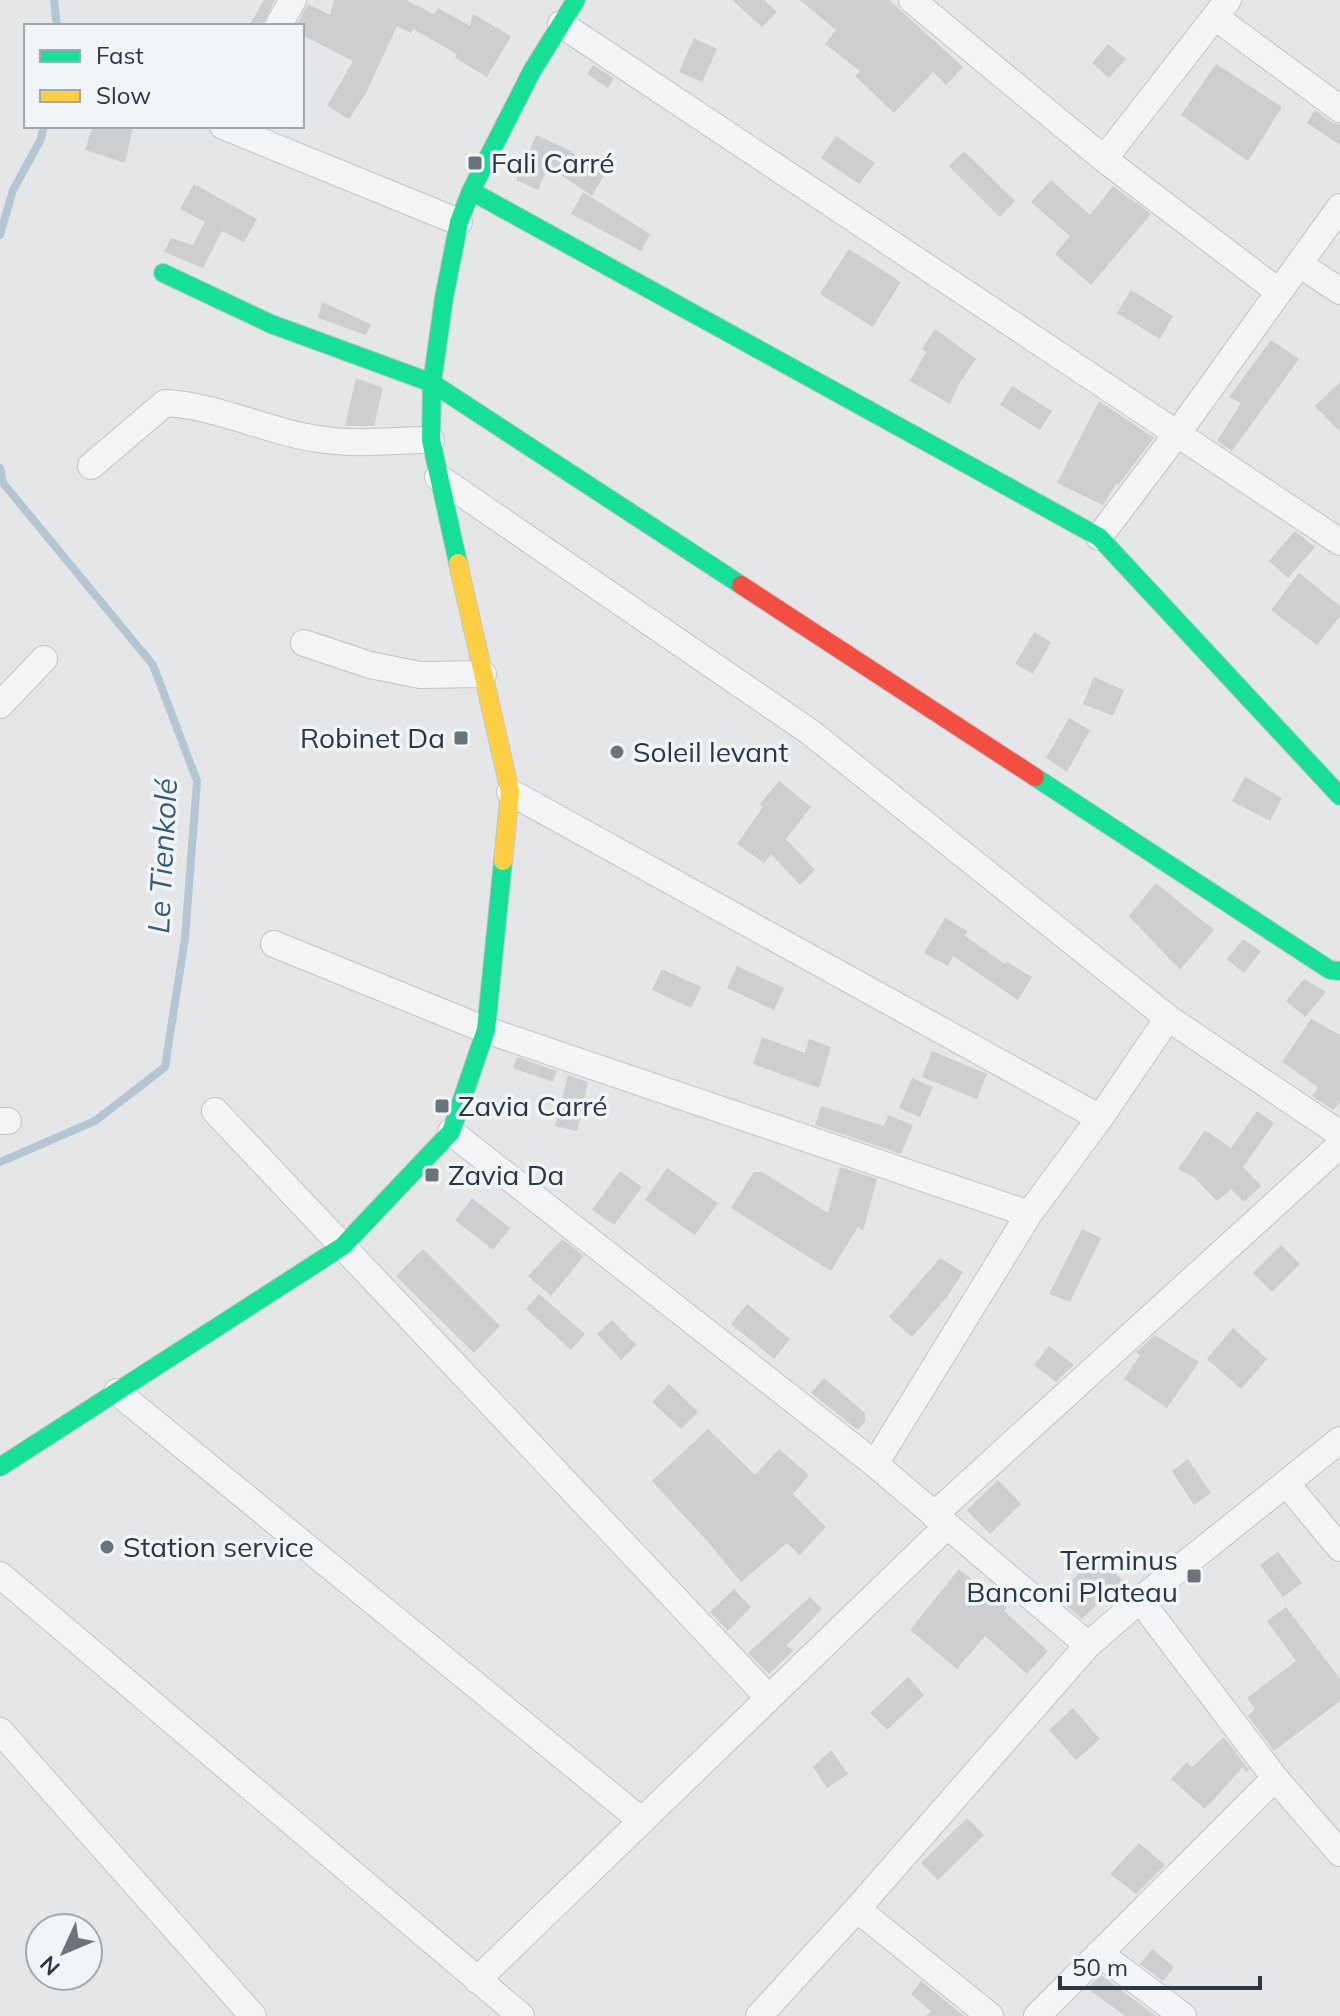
<svg xmlns="http://www.w3.org/2000/svg" width="1340" height="2016" viewBox="0 0 1340 2016" font-family="Mulish,sans-serif">
<rect width="100%" height="100%" fill="#e4e6e8"/>
<g fill="none" stroke-linecap="round" stroke-linejoin="round">
<path stroke="#b4c6d1" stroke-width="8" d="M54 0 57 26
M0 235 13 190 40 141 44 126
M0 468 3 483 153 665 197 781 185 938 165 1067 95 1121 0 1162"/>
</g>
<path fill="#ccced0" d="M264 0H275L262 26H249Z
M334 0H406L434 14 438 8 470 26 473 14 511 36 487 77 455 58 457 54 413 29 411 33 397 26 366 93 349 119 327 106 353 61 302 35V26H296L308 4 330 15Z
M732 0H764L777 12 762 27Z
M800 0H889L963 67 946 85 933 72 894 113 855 76 860 71 825 44 836 30Z
M694 38 717 49 702 82 679 72Z
M1108 44 1126 59 1109 78 1092 63Z
M1216 64 1282 107 1248 161 1181 115Z
M593 65 614 78 608 88 587 74Z
M1315 110 1331 122 1340 125V145L1307 123Z
M93 126H133L125 163 85 150Z
M536 135 569 150 604 175 592 196 548 166 538 190 516 180Z
M836 136 875 163 859 184 821 158Z
M964 151 1015 201 1000 217 949 166Z
M1051 180 1090 215 1113 186 1151 214 1091 285 1055 254 1070 236 1031 202Z
M194 184 257 219 244 242 222 231 203 268 164 252 171 238 193 245 205 222 180 209Z
M583 192 650 234 641 251 571 214Z
M849 249 901 282 873 327 820 294Z
M1131 290 1173 316 1160 339 1117 313Z
M322 302 371 324 366 335 318 318Z
M935 329 976 359 959 384 950 404 910 381 926 352 922 349Z
M1271 340 1299 359 1232 451 1217 441 1241 403 1229 397Z
M356 378 383 388 374 426H345Z
M1340 382V432L1315 406Z
M1012 386 1052 411 1040 430 1000 405Z
M1099 401 1154 438 1118 485 1116 484 1103 505 1057 483Z
M1295 531 1315 547 1288 578 1269 561Z
M1299 573 1340 606V616L1317 645 1271 610Z
M1034 632 1051 642 1033 674 1015 664Z
M1094 677 1124 690 1113 716 1083 704Z
M1069 718 1090 730 1067 772 1046 758Z
M1245 777 1282 798 1270 821 1232 801Z
M779 781 811 807 786 839 815 870 800 885 771 854 764 863 737 844 763 807 760 804Z
M1156 883 1214 930 1180 970 1129 916Z
M945 918 967 931 965 936 1005 964 1007 962 1032 977 1018 1000 953 956 948 966 924 953Z
M1243 939 1261 951 1244 973 1227 959Z
M737 966 784 988 774 1010 727 988Z
M662 969 701 987 691 1008 652 990Z
M1304 979 1326 992 1305 1017 1286 1001Z
M1311 1019 1340 1035V1102L1333 1110 1312 1096 1318 1087 1282 1062Z
M762 1037 805 1053 809 1039 831 1047 819 1088 753 1064Z
M932 1051 987 1074 977 1099 922 1077Z
M517 1057 557 1071 553 1082 513 1068Z
M568 1075 588 1082 577 1131 555 1126Z
M912 1078 933 1087 920 1117 899 1108Z
M821 1106 884 1126 888 1115 913 1125 901 1154 815 1125Z
M1257 1111 1274 1123 1243 1167 1261 1186 1244 1202 1231 1189 1217 1201 1194 1177 1178 1169 1205 1130 1231 1148Z
M840 1167 877 1179 863 1231 858 1227 831 1271 731 1208 754 1172H762L828 1213Z
M667 1168 718 1203 695 1235 645 1200Z
M620 1171 642 1187 614 1225 592 1210Z
M472 1198 510 1228 493 1250 455 1220Z
M1082 1229 1101 1238 1070 1302 1049 1294Z
M562 1239 584 1256 551 1296 528 1276Z
M1281 1245 1300 1264 1272 1292 1253 1273Z
M423 1249 500 1326 474 1353 396 1276Z
M940 1258 963 1272 947 1297 912 1337 889 1317Z
M539 1294 585 1334 571 1350 526 1309Z
M747 1304 790 1339 774 1359 731 1324Z
M612 1320 636 1345 621 1360 597 1334Z
M1233 1328 1267 1359 1241 1389 1207 1359Z
M1155 1335 1199 1362 1167 1408 1124 1379 1140 1355 1136 1352Z
M1049 1346 1074 1365 1056 1382 1034 1365Z
M824 1378 865 1413V1422L858 1430 811 1393Z
M669 1384 698 1412 681 1429 652 1402Z
M708 1429 755 1475 779 1449 809 1475 793 1494 826 1527 800 1555 787 1543 741 1582 708 1542 652 1481Z
M1188 1459 1211 1493 1194 1505 1172 1471Z
M998 1480 1021 1504 990 1534 967 1510Z
M1278 1552 1302 1583 1283 1597 1260 1565Z
M1097 1555 1122 1580 1082 1619 1056 1597Z
M959 1569 1007 1608 1004 1611 1048 1651 1027 1674 985 1636 957 1669 910 1630Z
M734 1589 751 1607 728 1631 710 1612Z
M810 1597 822 1609 787 1645 793 1651 769 1674 748 1653Z
M1286 1607 1340 1679V1701L1274 1751 1248 1716 1255 1709 1247 1698 1296 1661 1267 1621Z
M908 1677 924 1695 887 1730 870 1713Z
M1073 1708 1100 1739 1076 1760 1049 1730Z
M1224 1737 1249 1770 1246 1772 1243 1767 1205 1809 1171 1779 1187 1762 1192 1767Z
M831 1750 848 1774 827 1788 813 1767Z
M967 1818 984 1835 938 1880 921 1863Z
M1139 1843 1165 1865 1136 1894 1110 1874Z
M1152 1949 1174 1967 1163 1981 1140 1964Z
M1101 1975 1156 2016H1125L1087 1988Z
M921 1981 964 2016H926L931 2011 911 1994Z"/>
<g fill="none" stroke-linecap="round" stroke-linejoin="round">
<defs>
<path id="street" d="M912 0 1104 159 1279 292
M1215 17 1340 109
M561 24 1340 542
M278 26 293 0
M223 126 459 222
M1104 159 1228 0
M1299 264 1340 291
M91 466 165 403C221 406 271 434 326 440 360 445 397 440 431 440
M438 477 810 732 1168 1018 1340 1134
M1099 537 1177 434 1340 207
M304 643 370 665 420 675 483 674
M0 705 44 659
M510 792 1100 1118
M274 944 486 1030 1029 1214
M215 1111 769 1698
M0 1121H8
M451 1132 875 1464 1088 1645
M117 1392 642 1821
M875 1464 1029 1214 1100 1118 1168 1018
M1286 1483 1340 1548
M934 1515 1340 1145
M0 1575 521 2016
M1140 1600 1275 1778 1340 1853
M0 1731 253 2016
M857 1909 990 2016
M1099 1953 1183 2016
M477 1980 947 1526
M759 2016 857 1909 1088 1645 1140 1600 1340 1440
M1037 2016 1275 1778"/>
<path id="fast" d="M471 191 1099 537 1340 796
M163 273 271 324 432 383 741 585
M458 563 431 440 432 383 444 298 459 222 471 191 532 71 576 0
M1035 777 1330 970 1340 971
M0 1467 343 1246 451 1132 486 1030 503 861"/>
<path id="slow" d="M458 563 510 792 503 861"/>
<path id="jam" d="M741 585 1035 777"/>
</defs>
<use href="#street" stroke="#c2c4c6" stroke-width="28"/>
<use href="#fast" stroke="#c2c4c6" stroke-width="20"/>
<use href="#slow" stroke="#c2c4c6" stroke-width="20"/>
<use href="#jam" stroke="#c2c4c6" stroke-width="20"/>
<use href="#street" stroke="#f3f4f5" stroke-width="26"/>
<use href="#fast" stroke="#16e098" stroke-width="18"/>
<use href="#slow" stroke="#ffcf43" stroke-width="18"/>
<use href="#jam" stroke="#f24e42" stroke-width="18"/>
</g>
<g fill="#6c747b" stroke="#f2f5f7" stroke-width="3">
<rect x="467" y="155" width="16" height="16" rx="4"/>
<rect x="453" y="730" width="16" height="16" rx="4"/>
<circle cx="617" cy="752" r="8"/>
<rect x="434" y="1098" width="16" height="16" rx="4"/>
<rect x="424" y="1167" width="16" height="16" rx="4"/>
<circle cx="107" cy="1547" r="8"/>
<rect x="1186" y="1568" width="16" height="16" rx="4"/>
</g>
<g text-anchor="middle" stroke-width="7" stroke-linejoin="round" paint-order="stroke">
<g font-size="28" fill="#2b3741" stroke="#f2f5f7" text-anchor="start">
<text x="491" y="173">Fali Carré</text>
<text x="445" y="748" text-anchor="end">Robinet Da</text>
<text x="633" y="762">Soleil levant</text>
<text x="458" y="1116">Zavia Carré</text>
<text x="448" y="1185">Zavia Da</text>
<text x="123" y="1557">Station service</text>
<text x="1178" y="1570" text-anchor="end">Terminus<tspan x="1178" dy="32">Banconi Plateau</tspan></text>
</g>
<g font-size="30" font-style="italic" fill="#385b72" stroke="#f2f5f7">
<text transform="translate(163 856) rotate(-87)" y="10">Le Tienkolé</text>
</g>
</g>
<rect x="24" y="24" width="280" height="104" fill="#f2f5f7" stroke="#a2a9ae" stroke-width="2"/>
<rect x="40" y="50" width="40" height="12" fill="#16e098" stroke="#a2a9ae" stroke-width="2"/>
<text x="96" y="64" font-size="24" fill="#2b3741">Fast</text>
<rect x="40" y="90" width="40" height="12" fill="#ffcf43" stroke="#a2a9ae" stroke-width="2"/>
<text x="96" y="104" font-size="24" fill="#2b3741">Slow</text>
<g transform="translate(64 1952) rotate(226)"><circle r="38" fill="#f2f5f7" stroke="#a2a9ae" stroke-width="2"/>
<path d="M0-6L14 30L0 20L-14 30Z" fill="#6c747b"/>
<text y="-12" font-size="22" font-weight="bold" text-anchor="middle" fill="#2b3741">N</text>
</g>
<path d="M1060 1976v12h200v-12" fill="none" stroke="#2b3741" stroke-width="4"/>
<text x="1072" y="1976" font-size="24" fill="#2b3741" stroke="#f2f5f7" stroke-width="6" paint-order="stroke">50 m</text>
</svg>
